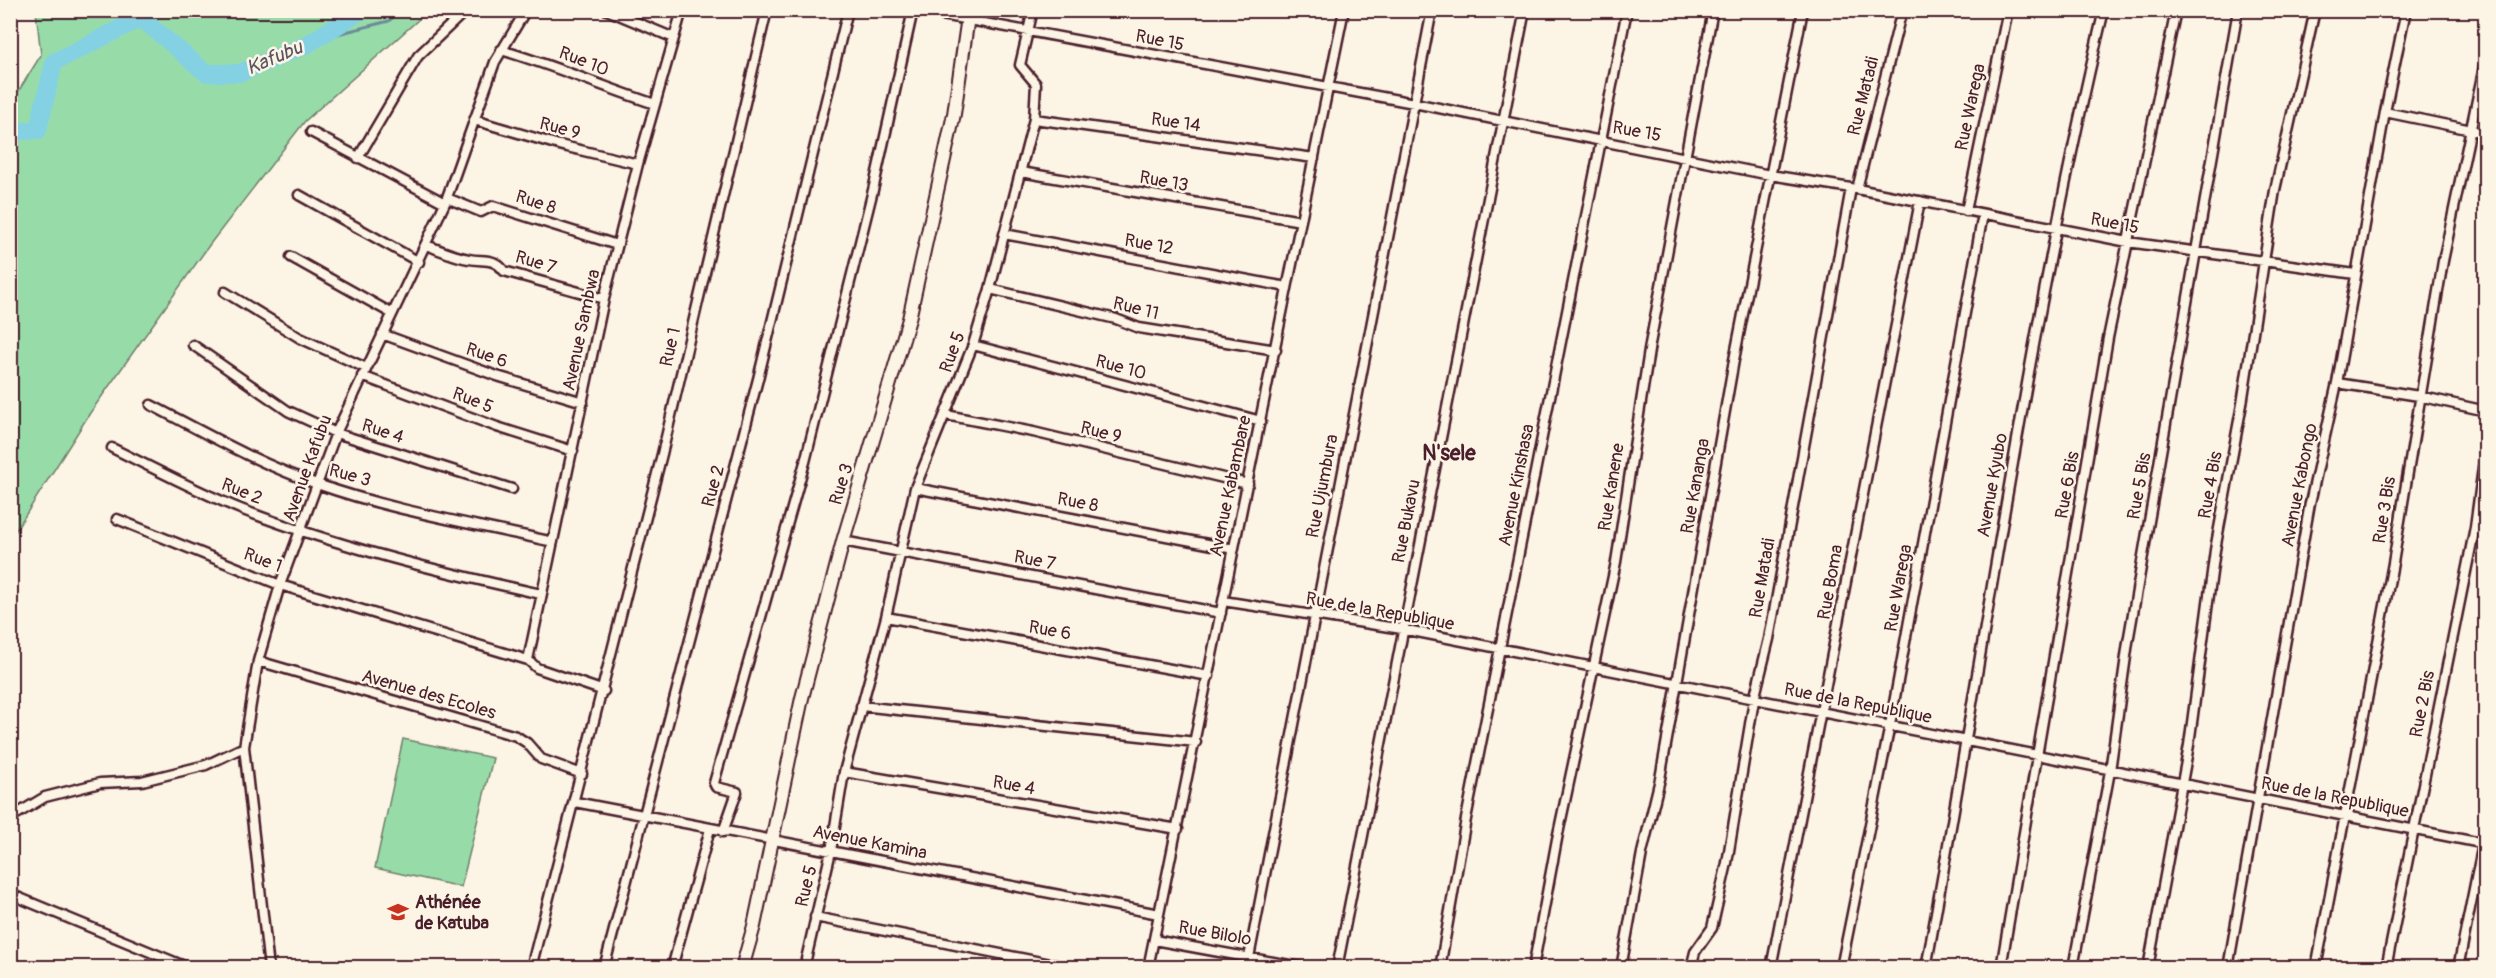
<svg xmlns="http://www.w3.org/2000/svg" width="2496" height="978" viewBox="0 0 2496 978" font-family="Pangolin,sans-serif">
<rect width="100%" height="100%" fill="#fcf5e5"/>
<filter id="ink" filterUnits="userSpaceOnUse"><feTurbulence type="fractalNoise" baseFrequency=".0167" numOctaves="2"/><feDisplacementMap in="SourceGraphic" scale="12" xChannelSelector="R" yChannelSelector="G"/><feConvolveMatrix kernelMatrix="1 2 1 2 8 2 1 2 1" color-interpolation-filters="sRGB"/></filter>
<g filter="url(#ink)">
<path fill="#97dca8" stroke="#707e6a" stroke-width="1.5" d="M36 11H428L305 121 210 244 90 413 11 538V103L41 55Z
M403 739 493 758 461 887 375 868Z"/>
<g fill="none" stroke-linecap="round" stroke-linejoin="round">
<path stroke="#6d8a99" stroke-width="3" d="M314 40 389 21 401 10"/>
<path stroke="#84d1e3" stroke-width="18" d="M10 132 38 130 54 62 141 18 206 73H240L306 45 362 10"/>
<defs>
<path id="street" d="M607 10 674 38
M915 10 1414 103 1770 175 1857 189 2128 242 2355 274
M501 50C553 65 603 87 655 104
M2385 112 2486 133
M1034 119 1314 158
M474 120 559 145 638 164
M311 132 445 203
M358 158 418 56 464 12
M1021 172 1301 221
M1857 189 1902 10
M299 195 419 262
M447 198 481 212 493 206 617 245
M1966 211 2008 10
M1004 234 1287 287
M426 245C440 250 455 257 469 259 484 262 494 257 504 271L604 299
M291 257 391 313
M990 289 1116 319 1139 328 1276 350
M225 292 300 338 366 368
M382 334 497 376 583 402
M193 345 288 411 336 433 512 489
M973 345 1261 421
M362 376 497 427 573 451
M2337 383 2419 396 2486 411
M151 405C205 433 259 464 317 484 393 511 475 524 553 542
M946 415 1033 432 1248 484
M112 448C155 469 198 492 243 510 339 547 441 572 541 594
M915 488 1234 549
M117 519 280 585 528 660 537 668 604 691
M843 541 1221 613
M1223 601 1402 629 2486 844
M886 617 1209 676
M528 660 604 299 638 164 682 10
M258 661 516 736 527 743 541 759 582 774
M861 706 1196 742
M844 772 1178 829
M575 802 1159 914
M10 818 45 797 100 783 142 781 206 765 244 747
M723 832 737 792 716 787 714 783 805 462 874 186 913 10
M10 894 189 968
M815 917 1071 968
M1154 940 1306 968
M269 968 244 747 258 661 280 585 336 433 445 203 495 62 526 10
M531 968 662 454 767 10
M604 968 758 379 848 10
M672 968 710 829
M804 968 831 851 844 772 886 617 915 488 973 345 990 289 1034 119 1036 84 1020 65 1033 10
M1148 968 1344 10
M1247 968 1432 10
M1337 968 1525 10
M1440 968 1466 819 1627 10
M1533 968 1557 839 1616 562 1650 344 1713 10
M1621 968 1642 853 1660 779 1734 360 1803 10
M1691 968 1695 952 1712 928 1727 863 1754 700 1769 639 1851 188
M1771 968 1920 201
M1841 968 1890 725 1983 214
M1926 968C1985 648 2028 326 2104 10
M2001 968 2108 338 2176 10
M2073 968 2110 771 2128 642 2238 10
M2148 968 2189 745 2215 550 2242 404 2275 190 2315 10
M2228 968 2310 503 2337 383 2385 112 2406 10
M2316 968 2393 563 2443 261 2486 57
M2386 968 2475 527 2486 445
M2458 968 2486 829"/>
<path id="secondary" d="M742 968 754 926 802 698 843 541 909 319 954 114 969 10"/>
</defs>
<use href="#street" stroke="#4a1f2b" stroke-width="13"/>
<use href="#secondary" stroke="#4a1f2b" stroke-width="16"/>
<use href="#street" stroke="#fcf5e5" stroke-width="8"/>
<use href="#secondary" stroke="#fcf5e5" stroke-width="12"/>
</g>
</g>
<defs>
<symbol id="school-bare" viewBox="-9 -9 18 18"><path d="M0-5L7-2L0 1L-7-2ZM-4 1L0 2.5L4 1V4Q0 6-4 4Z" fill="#c8321e" stroke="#fcf5e5" stroke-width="2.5" paint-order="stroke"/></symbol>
</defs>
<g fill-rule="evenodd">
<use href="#school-bare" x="383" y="897" width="30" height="30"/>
</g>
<g text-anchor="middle" stroke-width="5" stroke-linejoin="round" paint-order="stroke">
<g font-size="18" fill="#4a1f2b" stroke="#fcf5e5">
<text transform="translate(1160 40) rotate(11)" y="6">Rue 15</text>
<text transform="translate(584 61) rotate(21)" y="6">Rue 10</text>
<text transform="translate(1863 96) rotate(-76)" y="6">Rue Matadi</text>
<text transform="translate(1970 107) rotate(-78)" y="6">Rue Warega</text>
<text transform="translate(1176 122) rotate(8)" y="6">Rue 14</text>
<text transform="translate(560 128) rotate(15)" y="6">Rue 9</text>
<text transform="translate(1637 131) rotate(10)" y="6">Rue 15</text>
<text transform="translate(1164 181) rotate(10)" y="6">Rue 13</text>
<text transform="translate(536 202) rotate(18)" y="6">Rue 8</text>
<text transform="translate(2115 223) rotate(11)" y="6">Rue 15</text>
<text transform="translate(1149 244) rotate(10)" y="6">Rue 12</text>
<text transform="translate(536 262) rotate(17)" y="6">Rue 7</text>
<text transform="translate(1136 308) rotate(14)" y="6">Rue 11</text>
<text transform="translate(581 330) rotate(-78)" y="6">Avenue Sambwa</text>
<text transform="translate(670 347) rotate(-77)" y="6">Rue 1</text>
<text transform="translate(952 352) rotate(-70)" y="6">Rue 5</text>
<text transform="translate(487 355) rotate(19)" y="6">Rue 6</text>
<text transform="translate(1121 367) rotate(15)" y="6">Rue 10</text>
<text transform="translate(473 400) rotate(21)" y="6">Rue 5</text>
<text transform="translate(383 431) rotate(18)" y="6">Rue 4</text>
<text transform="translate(1101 432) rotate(14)" y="6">Rue 9</text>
<text transform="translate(307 468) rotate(-70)" y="6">Avenue Kafubu</text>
<text transform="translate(350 475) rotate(15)" y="6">Rue 3</text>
<text transform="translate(841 484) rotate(-73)" y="6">Rue 3</text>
<text transform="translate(1516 485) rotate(-79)" y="6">Avenue Kinshasa</text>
<text transform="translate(1992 485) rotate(-80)" y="6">Avenue Kyubo</text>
<text transform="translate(2067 485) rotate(-80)" y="6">Rue 6 Bis</text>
<text transform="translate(2210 485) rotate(-80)" y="6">Rue 4 Bis</text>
<text transform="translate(2299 485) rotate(-79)" y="6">Avenue Kabongo</text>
<text transform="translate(713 486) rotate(-75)" y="6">Rue 2</text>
<text transform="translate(1230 486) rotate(-78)" y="6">Avenue Kabambare</text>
<text transform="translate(1322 486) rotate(-79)" y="6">Rue Ujumbura</text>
<text transform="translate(1695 486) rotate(-80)" y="6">Rue Kananga</text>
<text transform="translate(2139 486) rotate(-80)" y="6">Rue 5 Bis</text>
<text transform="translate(1611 487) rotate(-81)" y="6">Rue Kanene</text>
<text transform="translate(242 491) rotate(22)" y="6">Rue 2</text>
<text transform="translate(1078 502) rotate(11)" y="6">Rue 8</text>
<text transform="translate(2384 510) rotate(-81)" y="6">Rue 3 Bis</text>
<text transform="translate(1406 521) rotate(-79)" y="6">Rue Bukavu</text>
<text transform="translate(263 560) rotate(21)" y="6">Rue 1</text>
<text transform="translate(1035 560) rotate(11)" y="6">Rue 7</text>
<text transform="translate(1762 578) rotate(-80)" y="6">Rue Matadi</text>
<text transform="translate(1830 582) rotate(-80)" y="6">Rue Boma</text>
<text transform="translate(1898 588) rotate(-80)" y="6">Rue Warega</text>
<text transform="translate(1380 611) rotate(10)" y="6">Rue de la Republique</text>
<text transform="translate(1050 630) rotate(10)" y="6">Rue 6</text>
<text transform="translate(429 694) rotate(16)" y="6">Avenue des Ecoles</text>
<text transform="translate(1858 703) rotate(11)" y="6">Rue de la Republique</text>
<text transform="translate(2422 704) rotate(-79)" y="6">Rue 2 Bis</text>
<text transform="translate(1014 785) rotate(10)" y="6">Rue 4</text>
<text transform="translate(2335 797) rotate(11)" y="6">Rue de la Republique</text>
<text transform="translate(870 842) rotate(11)" y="6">Avenue Kamina</text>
<text transform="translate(806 886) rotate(-77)" y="6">Rue 5</text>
<text transform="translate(1215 933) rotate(10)" y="6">Rue Bilolo</text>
</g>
<g font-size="18" font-weight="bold" fill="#4a1f2b" stroke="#fcf5e5" text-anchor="start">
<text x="415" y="908">Athénée<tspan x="415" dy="21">de Katuba</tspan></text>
</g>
<g font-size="20" font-style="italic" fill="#5b5462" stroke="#fcf5e5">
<text transform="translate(274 57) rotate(-23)" y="7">Kafubu</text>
</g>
<g font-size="21" font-weight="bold" fill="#4a1f2b" stroke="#fcf5e5">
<text x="1449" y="460">N'sele</text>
</g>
</g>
<rect width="2496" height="978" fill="none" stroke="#fcf5e5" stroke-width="36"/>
<rect x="18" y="18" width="2460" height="942" fill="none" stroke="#4a1f2b" stroke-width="2" filter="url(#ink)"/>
</svg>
